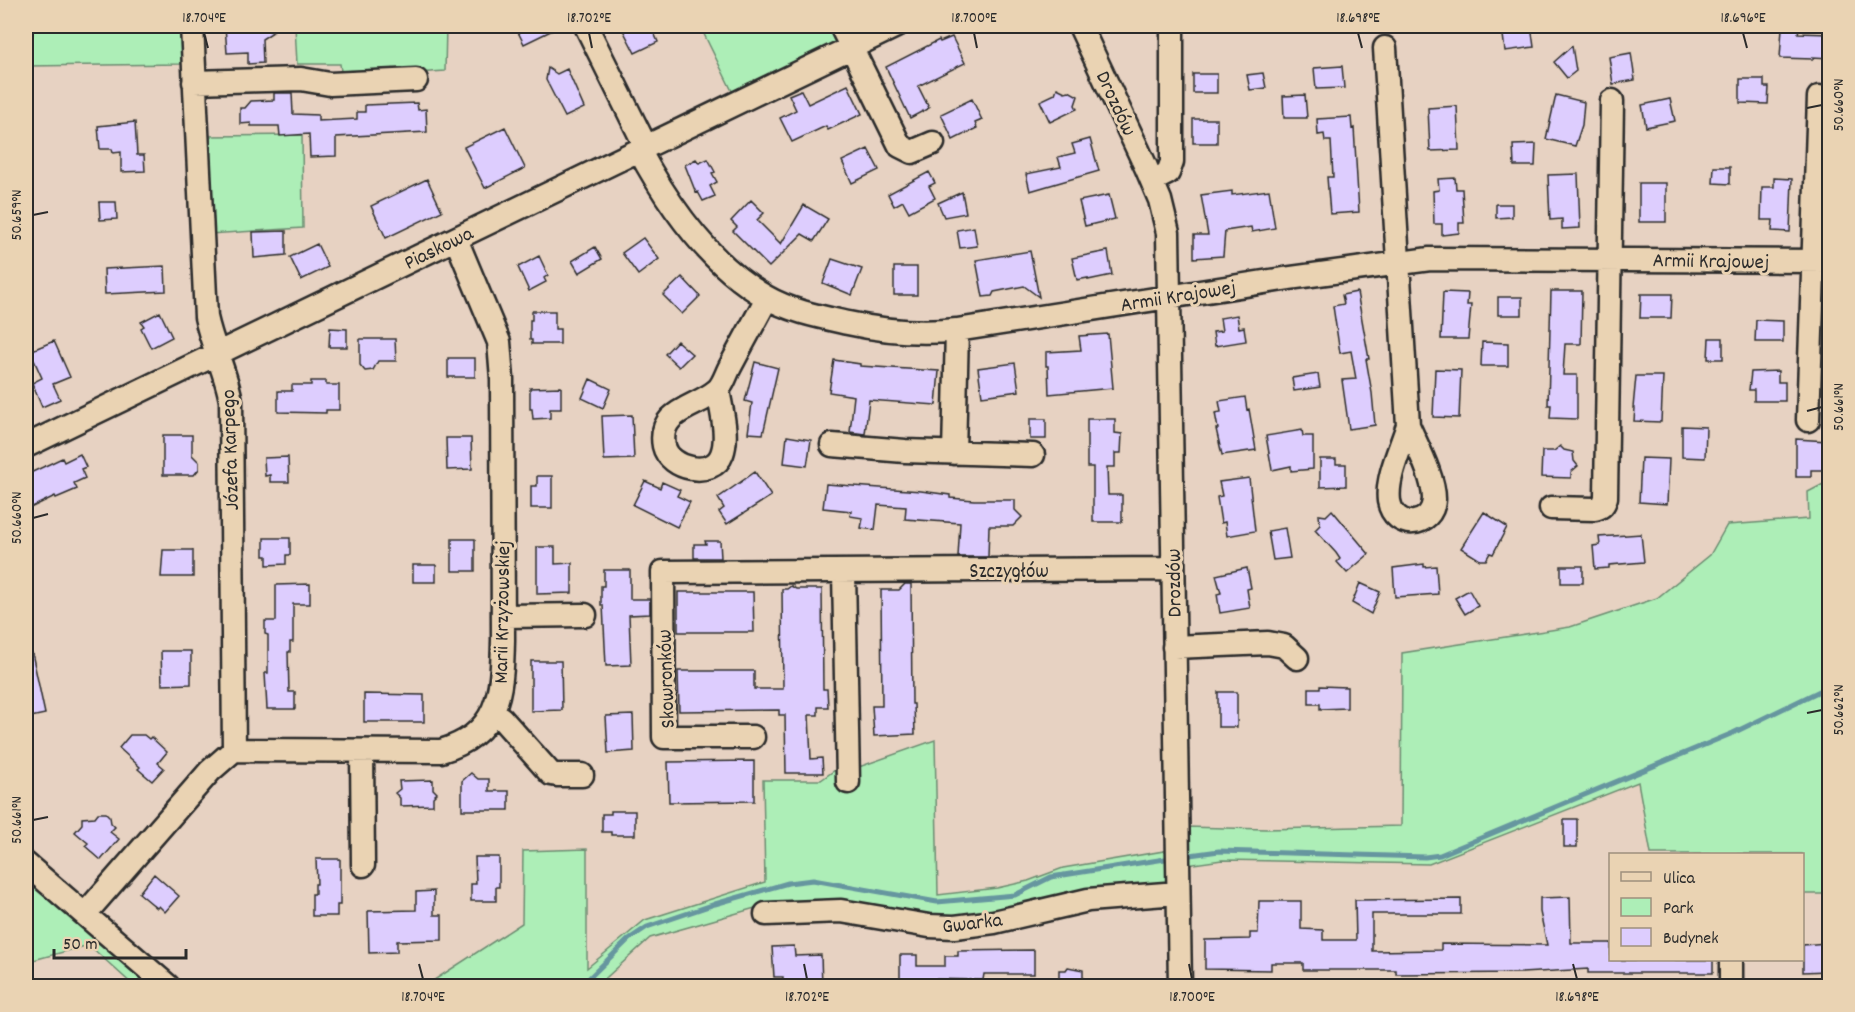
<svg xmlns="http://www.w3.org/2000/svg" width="1855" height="1012" viewBox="0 0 1855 1012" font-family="Dekko,sans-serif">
<rect width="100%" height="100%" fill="#e7d2c2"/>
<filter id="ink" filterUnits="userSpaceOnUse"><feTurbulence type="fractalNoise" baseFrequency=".0167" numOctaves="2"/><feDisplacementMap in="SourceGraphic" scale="12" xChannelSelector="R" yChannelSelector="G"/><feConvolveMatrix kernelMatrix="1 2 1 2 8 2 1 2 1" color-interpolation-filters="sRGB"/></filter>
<g filter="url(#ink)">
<path fill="#adeeb7" stroke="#6c8c71" stroke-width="1.5" d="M34 26H181V64L28 66Z
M295 26H446L445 71 342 78 340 64H297Z
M700 26H830L839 45 735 97Z
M302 135 303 228 209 234 207 136Z
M1829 481V894H1803L1802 854H1651L1638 782 1429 864 1222 860 1187 865 1186 827 1266 829 1401 826 1402 653 1570 627 1657 598 1710 555 1727 525 1809 519 1808 492Z
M935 740 938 895 997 888 1028 881 1063 868 1170 850 1171 889 995 915 935 919 769 904 650 938 597 986H425L522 923 523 851 587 849V968L645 920 765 882 763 780H821L835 770 856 768Z
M26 879 40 891 149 986H134L89 945 26 962Z"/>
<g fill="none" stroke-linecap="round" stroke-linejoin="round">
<path stroke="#66969f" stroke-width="5" d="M1190 855 1219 851 1425 857 1440 855 1733 733 1830 686
M581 986 629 939 647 927 715 904 788 883 813 880 937 902 1015 895 1051 877 1165 859"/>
</g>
<path fill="#ddcdfe" stroke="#2b2b2b" stroke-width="1.5" d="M225 26H256L273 32 262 39 263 63 248 64V52L227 53Z
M515 26H561L524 44Z
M621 26H651L658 42 635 53Z
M1514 26H1531L1534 47 1505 51 1503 35 1515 33Z
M1782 28 1799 29 1798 33 1830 34V58L1813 57V59L1780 58Z
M952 37 965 63 918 86 929 108 910 118 886 67 939 40 940 42Z
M1572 46 1576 71 1567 78 1554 62Z
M1631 53 1635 80 1613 84 1609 57Z
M1342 66 1344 88 1316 89 1314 68Z
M548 68 557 74 567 69 584 108 565 117 546 80Z
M1263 73 1266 88 1250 90 1247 75Z
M1193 74H1217V93H1193Z
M1740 79H1764V87H1769L1768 104 1740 103Z
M848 85 862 114 828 130 826 126 792 142 780 118 796 110 789 95 801 90 808 104Z
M1057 88 1065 92 1069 91 1078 96 1075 105 1077 109 1050 122 1040 101 1055 94Z
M274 93H292L293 114 318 115V121L357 119V112H365V105L417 103 418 110 426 109 427 132 336 137V156L310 157 309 134 280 136 279 126H251V123L240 124V108H245L251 101 274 100Z
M1305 95 1307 118H1284L1283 96Z
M1556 95 1584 102 1582 125 1575 146 1546 139Z
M972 99 982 120 975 123 977 128 953 140 941 114Z
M1670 99 1675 121 1646 127 1642 105Z
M1457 106 1459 150 1430 151 1428 108Z
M1351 117 1352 129 1354 128 1359 212 1330 214 1327 177H1333L1331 141H1325L1324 134 1318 135 1317 119Z
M1193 119H1217V143H1193Z
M135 122 137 155H144L145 171 121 172V152L113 153 112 149H100L98 126Z
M505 127 525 168 485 188 464 147Z
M1090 139 1099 171 1030 191 1026 174 1061 167 1058 157 1075 153 1072 144Z
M1536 144 1535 166H1514L1513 145Z
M868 149 879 170 852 183 842 161Z
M696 159 699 163 708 159 715 172 712 173 717 182 710 186 715 196 703 201 698 192 696 193 685 165Z
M1714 167H1730V184L1713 183Z
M929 172 935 183 929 186 935 198 909 212 903 201 894 206 888 194Z
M1578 174 1580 228 1562 229V219L1550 220 1548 175Z
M1455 178 1456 189H1462L1464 223H1459V233L1442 235V224H1434L1433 191 1439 190 1438 179Z
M1774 178 1792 179 1790 232 1772 231 1773 220H1761L1762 187H1774Z
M427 179 442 211 386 238 371 206Z
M1639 183H1666V222H1639Z
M1269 190 1275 228 1252 232 1251 227 1225 231 1223 256 1194 258V235H1208L1201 195 1232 191V195Z
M962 192 966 213 944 217 938 203Z
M1109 195 1115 219 1085 226 1079 201Z
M751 200 764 213 757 220 781 244 804 205 828 219 814 241 802 234 769 267 733 231 737 227 731 221Z
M99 202H116L117 219 100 220Z
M1496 204H1512V217L1496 218Z
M974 227 977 246 960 248 957 230Z
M286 231V255L254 258 253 232Z
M643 238 659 259 638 275 622 253Z
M317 244 328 267 301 280 290 257Z
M595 247 602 259 579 273 572 261Z
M1030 251 1039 297 1024 286 994 292 992 296 983 297 976 260Z
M1108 251 1112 275 1088 280V278L1077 280 1072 258Z
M539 256 548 275 544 278 546 282 529 291 518 267Z
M832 259 862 269 852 295 823 283Z
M165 266 166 291 105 294 104 269Z
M894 267H917V295H894Z
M682 277 700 296 682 314 663 295Z
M1551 291H1582L1581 344H1565L1563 375H1577V419L1550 418 1551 405H1548Z
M1357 292 1369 359H1366L1372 393 1375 425 1349 429 1342 380 1356 379 1351 351 1340 353 1333 306 1344 304 1342 295Z
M1443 292 1468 293 1467 305H1471L1468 339H1441Z
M1641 294H1672L1671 318H1640Z
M1498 297H1522V315H1498Z
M532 311H555V329H560V344H532V340H530V320H532Z
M160 312 172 337 151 348 141 328 144 326 141 322Z
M1237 315 1239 328 1244 327 1246 341 1215 346 1213 332 1222 331 1220 318Z
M1756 320 1783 321V342H1755Z
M330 328 347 329V347H329Z
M1108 334 1113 388 1049 394 1048 366H1046V352L1081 350 1079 336Z
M1709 338H1723V359H1708Z
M360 339H395L396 361H378L373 370 365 371 360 365Z
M54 341 70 377 53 384 60 399 42 407 32 383 42 378 30 351Z
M677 341 692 354 679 367 665 354Z
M1482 342 1508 343V366H1481Z
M448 358H475V377H448Z
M834 360 860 364V366L939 371 936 405 869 400 865 434 850 432 854 396 829 392Z
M755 362 778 368 763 434 748 433 752 403 745 401Z
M1015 363 1019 391 982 396 978 368Z
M1435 369 1461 370 1459 418 1433 417Z
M1778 371V382H1785V401H1754V390H1749L1751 372Z
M1318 374 1320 387 1294 391 1292 378Z
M1636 376H1663L1661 422 1634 421 1635 408H1633Z
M590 379 611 389 603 408 582 398Z
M311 381H326V385H339V410H326V413L278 412V391H292V385H311Z
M561 387V409H550V418L533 419 532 409H530V388Z
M1245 397 1247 410 1249 409 1256 450 1222 455 1216 429H1218L1215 413 1221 412 1219 401Z
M632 415 634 459 604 460 602 416Z
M1030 419H1046V439H1030Z
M1087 419H1115V433L1122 434 1121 453H1115V467H1107L1108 495H1122V522H1093V467H1087Z
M1682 426 1706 427 1705 458 1682 457Z
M1302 430 1303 436H1313V469L1291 471V466L1272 470 1266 436Z
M163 435H192V455L199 462V469L194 475H163Z
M787 436 811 440 807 466 784 463Z
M446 438H471L472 469 447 470Z
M1796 439 1827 441V470H1811V477H1796Z
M1560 446 1564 450 1573 452 1574 461 1578 466 1571 472V478L1541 477 1542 451H1554Z
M80 454 86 467 81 469 85 478 74 483 77 489 56 498 55 496 26 510V475L62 458 64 462Z
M288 457 289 482H270V475L265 476 264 458Z
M1641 458 1669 459 1667 504 1639 502Z
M1320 459H1336V464H1346V486L1320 487Z
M755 472 771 496 727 524 719 512 724 508 718 498Z
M537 476H552V508H531V486H537Z
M1249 478 1255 531 1227 536 1225 522 1221 523 1217 497 1222 496 1219 482Z
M645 481 660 488 662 482 680 490 677 496 690 502 677 527 633 505Z
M826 484 921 491 950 495V498L974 500H1015V510L1022 517 1013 526H989L988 557H958L960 523 905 519 906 507 878 505 875 530 861 528 863 518 850 516 851 511 823 508Z
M1332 510 1369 554 1347 573 1337 562 1340 559 1336 553 1315 530 1320 525 1319 515 1326 516Z
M1484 512 1507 527 1493 554 1490 553 1486 560H1480L1461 548Z
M1285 528 1290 558 1273 560 1268 531Z
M1641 534 1644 562 1609 565V568L1595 569 1593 546 1600 545 1599 537Z
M264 538H290V555H286V564L267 565V556H264Z
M452 539H475V571H452Z
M705 541H720L721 558H694V544H706Z
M537 547H555V564L572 563V593L537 594Z
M163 550H193V577H161Z
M1424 564V567L1436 566 1438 594 1395 597 1393 568Z
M413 565H436V582H413Z
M1561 566H1583V583H1561Z
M1247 568 1251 588 1247 589 1250 608 1220 613 1217 594 1221 593 1216 575Z
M604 570H630V599H650V614L629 615 631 665 606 666 603 605H601V586H604Z
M1360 583 1380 592 1371 614 1352 603Z
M310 584V604H293V642H290V652H288L289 692H295V709H267L265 673H268V635L265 634V621H276V585Z
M905 584H911L912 704H914L915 734 874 736 872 706H882L881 590H899Z
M791 586 796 589H822L823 689H827L828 707H818V715H809L811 759 822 758 823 773H786L785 715H779V710L679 711 678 671H754V689H783L782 589H787Z
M1469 590 1478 606 1465 614 1455 598Z
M678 592H753L754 632H678Z
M161 651H191V684L162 685Z
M32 653 45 714 26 718V654Z
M531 661H561L562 710 531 711Z
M1320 686 1347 687V708L1320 709V704H1309V688H1320Z
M1218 692H1237V727H1218Z
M364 694 424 695V722H364Z
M633 715 634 751 608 753 606 716Z
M130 735H144L149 739 151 737 167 752 158 763 164 768 152 781 138 769 140 767 119 748Z
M754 761V801L669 802 668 762Z
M471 773 478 779H489V791H509V810H462V781Z
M433 780V789L437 793 433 797V805L400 806V798L395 793 400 789 399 781Z
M611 811H635V835H611V832H602V814H611Z
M98 813H106L110 817 111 823 115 827 110 832 119 839 101 860 85 846 88 843 75 832 82 824V818L95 817Z
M1564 819H1577V847H1564Z
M475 857H499V887H496V901H471V884H476Z
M316 859H340V905H337V916H312V894H315V884H317Z
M154 874 179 896 165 912 159 906 157 908 139 893Z
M434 891V915H442V940L397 941V952L369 953 368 911 416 910V892Z
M1570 897 1571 943H1611V960H1713V973H1588V969L1522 973 1396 974V970H1303V963H1271V970L1205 969V940L1250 939V933H1258L1259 901H1301V929L1323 930V940H1356L1355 900 1461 899V914H1372V951L1441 950V944L1547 945 1540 912V898Z
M1826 943 1827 971 1803 972V945Z
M794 946 795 956 821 955 822 987H783V977H774L772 947Z
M1034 950V974H984L983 980 927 979V987H900V955H917V966H945V956H958V951Z
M1068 967 1083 970V987H1059V970H1066Z"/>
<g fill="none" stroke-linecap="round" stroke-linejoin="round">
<defs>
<path id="minor" d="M192 26 206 317C212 346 226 372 231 401L234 750
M586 26 646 147
M841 26 900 146 912 152 933 143
M1080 26 1146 167 1160 200 1168 233 1180 986
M1385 48 1408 425C1417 446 1434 477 1434 499 1433 528 1394 531 1389 501 1386 477 1401 448 1408 425
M194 82 301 79 330 84 416 80
M639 150C669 206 710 265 766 297 790 311 821 317 848 323 884 331 921 334 957 330L1290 278 1430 259 1830 261
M1152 181 1168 173 1172 162V26
M718 390C721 409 729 436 722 454 713 479 669 469 664 446 657 410 696 408 716 391 723 386 726 374 730 367 742 344 755 321 767 298
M1808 420 1819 97
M832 445 905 451 1033 455
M26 446 896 26
M954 453 957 330
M1551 508 1595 509C1602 507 1604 505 1606 497L1612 101
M844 572 848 782
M503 616 585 615
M1174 647 1268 643 1284 646 1297 658
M493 712 502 719 551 774 557 775H582
M753 737H664L663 572 1173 569
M362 751 363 865
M26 864 168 986
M85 914 210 771 234 750 441 751C499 734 502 694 503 640L502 379 499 342 456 239
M766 914 841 911 929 926 955 927 994 922 1088 900 1178 893
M1731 986V960"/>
</defs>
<use href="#minor" stroke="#2b2b2b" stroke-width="27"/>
<use href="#minor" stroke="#ead3b3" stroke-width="22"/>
</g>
</g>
<path fill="none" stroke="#2b2b2b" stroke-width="2" d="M204 33 208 48M589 33 592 48M974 33 977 48M1358 33 1362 48M1743 33 1747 48M1807 108 1822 105M33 215 48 212M1807 411 1822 407M33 518 48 514M1807 713 1822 710M33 820 48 817M419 964 423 979M804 964 807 979M1189 964 1192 979M1573 964 1577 979"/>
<g text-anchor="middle" stroke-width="6" stroke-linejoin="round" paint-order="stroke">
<g font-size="21" fill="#2b2b2b" stroke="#ead3b3">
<text transform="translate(1117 103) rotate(65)" y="7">Drozdów</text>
<text transform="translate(438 247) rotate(-26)" y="7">Piaskowa</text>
<text transform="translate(1711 260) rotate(1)" y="7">Armii Krajowej</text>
<text transform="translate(1178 295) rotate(-9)" y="7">Armii Krajowej</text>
<text transform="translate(229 450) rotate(-92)" y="7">Józefa Karpego</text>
<text x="1009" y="577">Szczygłów</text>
<text transform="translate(1173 583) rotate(-91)" y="7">Drozdów</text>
<text transform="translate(501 612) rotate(-89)" y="7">Marii Krzyżowskiej</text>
<text transform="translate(665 679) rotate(-92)" y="7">Skowronków</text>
<text transform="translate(972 922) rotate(-7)" y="7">Gwarka</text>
</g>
</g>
<rect width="1855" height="1012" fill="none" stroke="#ead3b3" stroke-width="66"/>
<rect x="1609" y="853" width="195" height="108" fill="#ead3b3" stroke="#9e907d" stroke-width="1.5"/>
<rect x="1621" y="872" width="30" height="9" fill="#ead3b3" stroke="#9e907d" stroke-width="1.5"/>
<text x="1663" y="883" font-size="18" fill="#2b2b2b">Ulica</text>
<rect x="1621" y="898" width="30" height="18" fill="#adeeb7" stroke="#9e907d" stroke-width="1.5"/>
<text x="1663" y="913" font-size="18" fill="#2b2b2b">Park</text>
<rect x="1621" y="928" width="30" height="18" fill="#ddcdfe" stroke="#9e907d" stroke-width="1.5"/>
<text x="1663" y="943" font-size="18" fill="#2b2b2b">Budynek</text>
<path d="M54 949v9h132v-9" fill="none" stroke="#2b2b2b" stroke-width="3"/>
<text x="63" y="949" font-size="18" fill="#2b2b2b" stroke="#ead3b3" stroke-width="4.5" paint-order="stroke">50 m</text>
<rect x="33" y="33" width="1789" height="946" fill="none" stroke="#2b2b2b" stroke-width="2"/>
<g font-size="15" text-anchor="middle" fill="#2b2b2b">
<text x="204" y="22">18.704°E</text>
<text x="589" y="22">18.702°E</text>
<text x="974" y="22">18.700°E</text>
<text x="1358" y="22">18.698°E</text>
<text x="1743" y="22">18.696°E</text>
<text transform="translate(1838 105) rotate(-90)" y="5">50.660°N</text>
<text transform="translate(16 215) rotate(-90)" y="5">50.659°N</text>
<text transform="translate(1838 407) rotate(-90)" y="5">50.661°N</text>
<text transform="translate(16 518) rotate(-90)" y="5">50.660°N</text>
<text transform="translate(1838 710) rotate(-90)" y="5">50.662°N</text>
<text transform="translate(16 820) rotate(-90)" y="5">50.661°N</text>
<text x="423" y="1001">18.704°E</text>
<text x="807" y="1001">18.702°E</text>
<text x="1192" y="1001">18.700°E</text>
<text x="1577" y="1001">18.698°E</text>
</g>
</svg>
